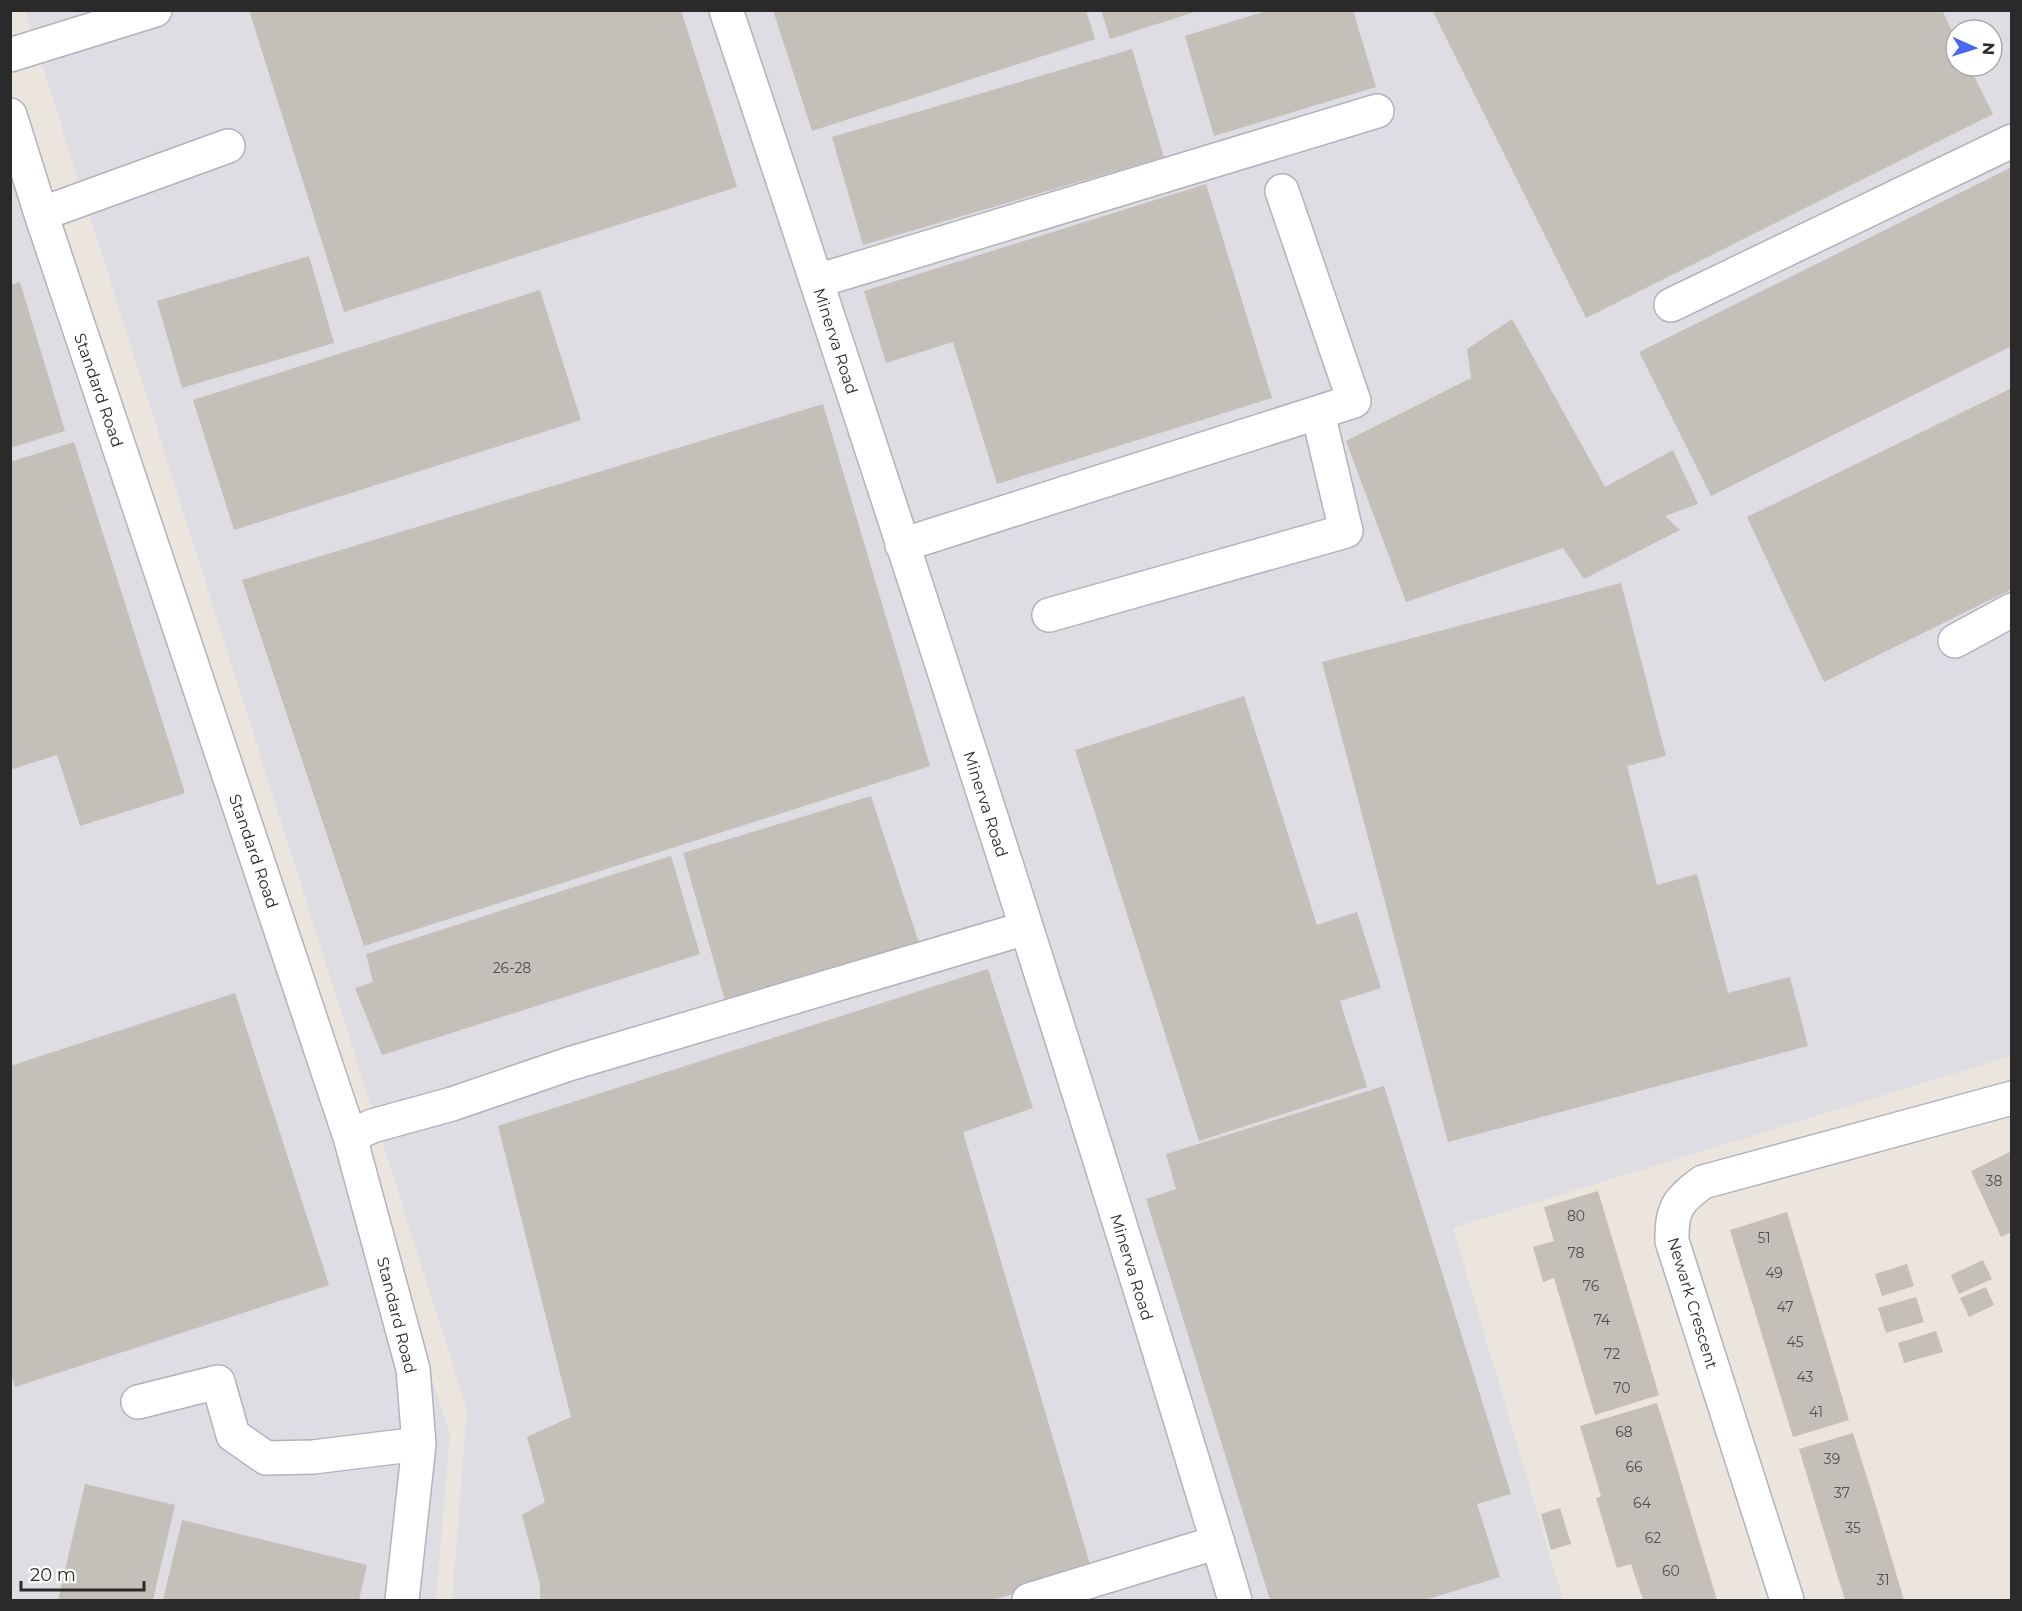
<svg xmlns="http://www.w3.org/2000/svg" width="2022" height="1611" viewBox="0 0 2022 1611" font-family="Montserrat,sans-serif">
<rect width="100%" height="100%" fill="#ebe5dd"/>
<path fill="#dfdde4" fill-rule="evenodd" d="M25 11H2011L2012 917 2010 921 2012 929 2011 1056 1453 1228 1563 1600H452L467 1410ZM1956 30H1992V66H1956Z
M10 138 450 1433 436 1600H11Z"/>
<path fill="#c4bfb8" d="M249 10H681L737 187 344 312Z
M773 10H1086L1095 39 812 131Z
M1101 10H1198V11L1110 39Z
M1269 10H1353L1376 87 1214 136 1185 36Z
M1432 10H1942L1956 39V66H1969L1993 114 1586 318Z
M1132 49 1164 157 863 245 832 137Z
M2012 167V346L1711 496 1639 352Z
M1206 184 1272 398 997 484 953 342 886 363 864 291Z
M309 256 334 343 182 388 157 301Z
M20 282 65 431 10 448V285Z
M540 290 581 420 234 530 193 400Z
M1512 319 1605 487 1673 450 1698 504 1665 516 1680 530 1584 579 1563 548 1406 602 1346 441 1471 378 1467 349Z
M2012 388V589L1824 682 1747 517Z
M823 404 930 766 364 946 242 580Z
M74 442 185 793 80 826 57 755 10 770V462Z
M1621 583 1666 756 1627 766 1657 885 1697 874 1728 993 1790 977 1808 1046 1448 1142 1322 662Z
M1244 696 1317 925 1357 912 1381 988 1340 1001 1367 1087 1199 1141 1075 750Z
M871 796 920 946 728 1011 683 853Z
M671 856 700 954 382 1055 355 988 373 982 366 954Z
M988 969 1033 1108 963 1132 1092 1571 992 1600H540V1584L522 1515 545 1502 527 1437 571 1417 498 1126Z
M235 993 329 1285 15 1387 10 1372V1066Z
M1384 1086 1511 1494 1477 1504 1500 1577 1425 1600H1270L1146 1199 1176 1189 1166 1154Z
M2012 1151V1232L2001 1237 1971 1171Z
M1598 1191 1659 1395 1595 1415 1554 1278 1543 1282 1533 1247 1554 1241 1544 1207Z
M1787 1212 1849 1420 1793 1437 1730 1230Z
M1983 1260 1992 1279 1959 1294 1951 1275Z
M1907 1264 1914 1286 1882 1296 1875 1274Z
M1986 1287 1994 1305 1969 1317 1960 1298Z
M1916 1297 1924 1322 1886 1333 1878 1308Z
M1936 1331 1943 1352 1904 1363 1898 1343Z
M1657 1403 1668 1438 1717 1600H1643L1631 1564 1617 1568 1596 1498 1601 1496 1580 1426Z
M1853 1433 1875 1503 1904 1600H1845L1820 1519 1799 1449Z
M85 1484 175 1505 153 1600H58Z
M1560 1508 1571 1544 1551 1550 1541 1514Z
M182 1520 367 1565 359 1600H163Z"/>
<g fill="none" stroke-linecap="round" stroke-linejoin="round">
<defs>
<path id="minor" d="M726 10C903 538 1075 1068 1235 1600
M10 55 155 10
M10 115 41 214 350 1137 413 1369 419 1444 402 1600
M41 214 228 146
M817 281 1377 111
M1671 305 2012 141
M902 545 1354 401 1282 191
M1049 615 1346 531 1318 413
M1955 641 2012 610
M350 1137 372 1126 452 1104 569 1064 1026 928
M138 1402 218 1382 233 1435 266 1458 313 1457 419 1444
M1029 1600 1218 1542
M1787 1600 1672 1241C1671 1209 1678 1200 1703 1182L2012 1098"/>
</defs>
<use href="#minor" stroke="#b0b3bd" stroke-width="36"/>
<use href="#minor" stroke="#fff" stroke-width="33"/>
</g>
<g text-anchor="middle" stroke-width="4.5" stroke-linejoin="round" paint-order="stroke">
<g font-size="14" fill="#504f4e">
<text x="512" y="973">26-28</text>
<text x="1994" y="1186">38</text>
<text x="1576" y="1221">80</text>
<text x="1764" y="1243">51</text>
<text x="1576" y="1258">78</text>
<text x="1774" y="1278">49</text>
<text x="1591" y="1291">76</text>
<text x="1785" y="1312">47</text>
<text x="1602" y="1325">74</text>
<text x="1795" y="1347">45</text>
<text x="1612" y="1359">72</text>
<text x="1805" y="1382">43</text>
<text x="1622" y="1393">70</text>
<text x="1816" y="1417">41</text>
<text x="1624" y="1437">68</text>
<text x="1832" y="1464">39</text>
<text x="1634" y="1472">66</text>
<text x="1842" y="1498">37</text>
<text x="1642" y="1508">64</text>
<text x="1853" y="1533">35</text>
<text x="1653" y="1543">62</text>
<text x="1671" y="1576">60</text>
<text x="1883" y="1585">31</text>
</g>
<g font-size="16" fill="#2a2a2a" stroke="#fff">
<text transform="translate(836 341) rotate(72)" y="6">Minerva Road</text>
<text transform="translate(99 390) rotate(71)" y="6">Standard Road</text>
<text transform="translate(986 804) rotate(72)" y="6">Minerva Road</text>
<text transform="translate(254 851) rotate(71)" y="6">Standard Road</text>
<text transform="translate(1132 1267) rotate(73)" y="6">Minerva Road</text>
<text transform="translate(1693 1303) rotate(73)" y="6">Newark Crescent</text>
<text transform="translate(397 1315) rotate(76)" y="6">Standard Road</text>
</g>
</g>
<rect width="2022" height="1611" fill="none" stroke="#2a2a2a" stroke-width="24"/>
<g transform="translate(1974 48) rotate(93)"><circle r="28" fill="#ffffff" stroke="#aaaaaa" stroke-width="1.5"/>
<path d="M0-4.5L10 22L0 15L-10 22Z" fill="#4866ee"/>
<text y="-9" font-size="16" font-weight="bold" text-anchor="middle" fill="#2a2a2a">N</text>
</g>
<path d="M21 1581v9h123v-9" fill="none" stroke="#2a2a2a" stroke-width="3"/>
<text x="30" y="1581" font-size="18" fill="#2a2a2a" stroke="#ffffff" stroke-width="4.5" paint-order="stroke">20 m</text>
</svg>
